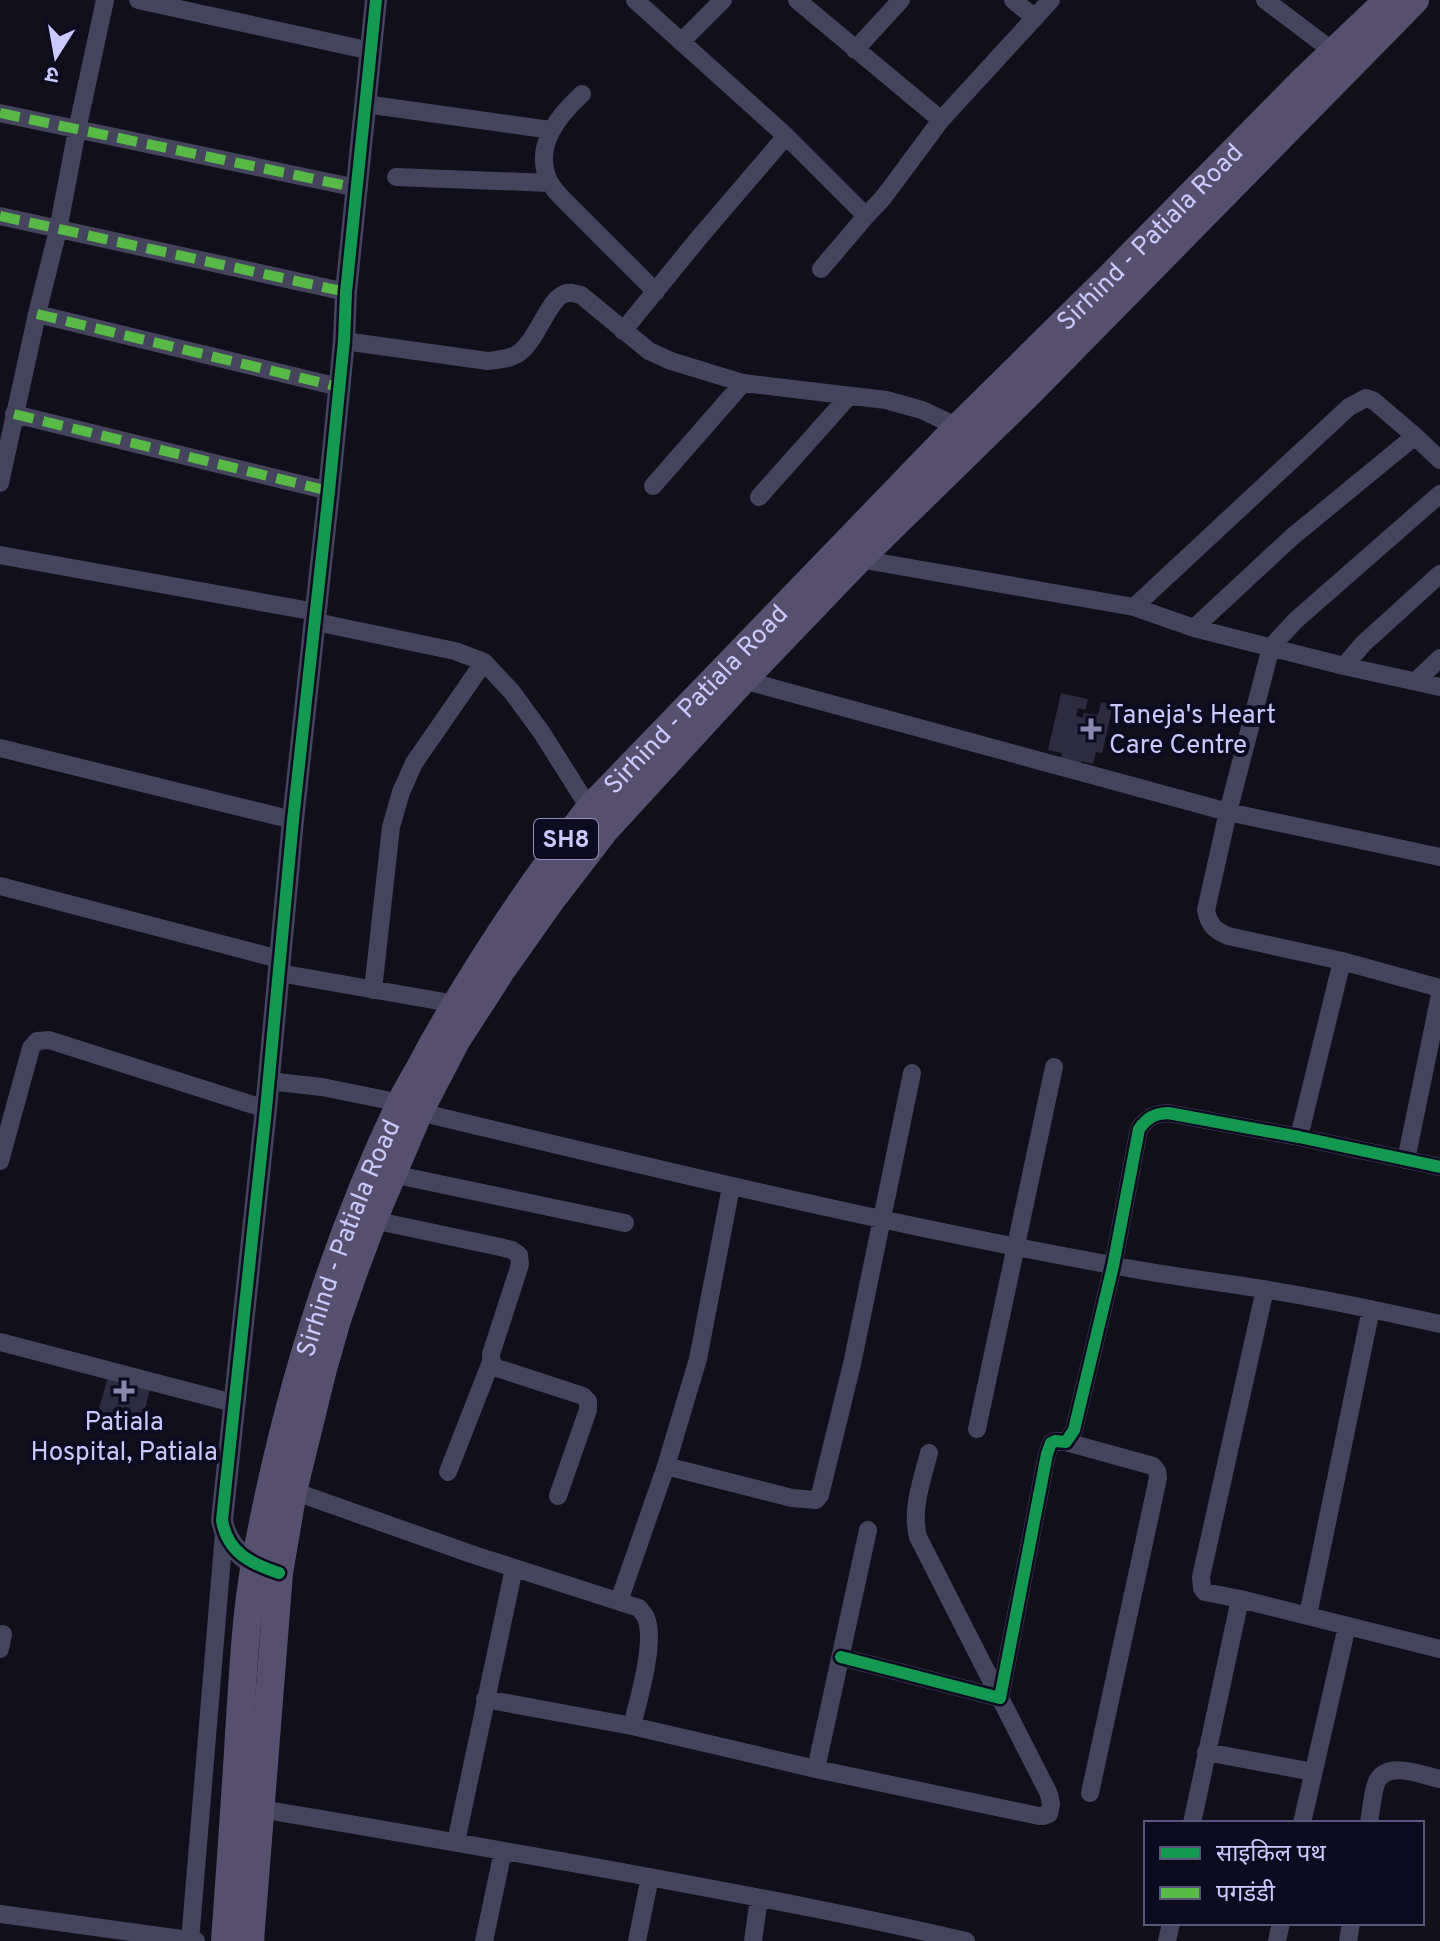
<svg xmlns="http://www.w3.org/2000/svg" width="1440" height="1941" viewBox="0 0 1440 1941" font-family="Overpass,'Noto Sans Devanagari',sans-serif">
<rect width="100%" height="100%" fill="#100f1a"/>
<path fill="#2d2c3e" d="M1061 693 1088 699 1085 710 1078 708 1076 716 1083 718 1084 713 1098 715 1101 702 1113 705 1102 753 1096 752 1093 764 1081 761 1080 766 1060 761 1062 753 1048 750Z
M108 1377 150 1389 140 1430 96 1419Z"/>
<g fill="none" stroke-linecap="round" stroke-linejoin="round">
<path stroke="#44455c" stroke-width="18" d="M138 0 371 51
M635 0 786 136 866 216 821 269
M797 0 941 120
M1013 0 1035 18
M1265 0 1334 52
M681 42 723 0
M855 50 901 0
M582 94C557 117 532 148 550 183 553 188 558 194 562 198L656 292
M365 104 551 130
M0 113 357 188
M396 177 550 183
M0 216 346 292
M866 216 883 198 941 120 1051 0
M37 314 339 387
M623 331 698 239 786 136
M344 341 488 361C498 360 510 359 519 353 537 340 548 302 562 295 568 291 574 293 581 295L649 351 671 361 743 383 886 400 922 410 958 427
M14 414 329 491
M0 483 37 314 58 230 77 130 105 0
M653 486 743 383
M1440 494 1296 620 1271 647 1228 812 1206 910C1209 925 1214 930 1228 936L1342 961 1440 988
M759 497 849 396
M0 555 316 612
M859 559 1134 607 1194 628 1344 666 1440 687
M1134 607 1349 407 1366 398 1374 401 1415 436 1440 460
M316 622 455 651 484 662 512 692 542 733 593 814
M1194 628 1292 537 1415 436
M1344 666 1363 644 1440 574
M743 680 1228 812 1440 857
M1416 681 1440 658
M0 748 293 820
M0 886 279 959
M279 973 456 1004
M373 990 391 827 401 792 414 763 484 662
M268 1081 322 1087 401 1103
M419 1112C649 1167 879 1223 1112 1265 1161 1275 1212 1281 1262 1289 1321 1298 1381 1311 1440 1324
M1299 1137 1342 961
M1406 1160 1440 995
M0 1161 31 1048 37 1041 49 1040 266 1109
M392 1174 625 1223
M373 1220 500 1247 512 1250 519 1255 520 1264 518 1271 491 1354V1362L448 1472
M1265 1289 1201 1577 1202 1588 1205 1592 1240 1599 1440 1649
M0 1342 233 1403
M491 1362 497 1368 583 1396 588 1401V1410L558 1496
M977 1429 1054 1067
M1066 1442 1153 1466 1157 1471 1158 1478 1090 1793
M666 1466 792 1498 816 1500 820 1495 852 1364 912 1073
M293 1491 474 1555 639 1608C641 1611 645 1615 646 1618 656 1642 638 1701 632 1726
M619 1601 666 1466 698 1359 731 1187
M1308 1615 1371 1309
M0 1649 3 1634
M841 1657 1000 1698 1047 1454 1051 1443 1055 1441 1066 1442 1074 1430 1113 1266 1139 1129C1148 1117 1154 1114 1168 1113L1299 1137 1440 1167
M485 1699 632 1726 816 1769 1039 1816H1044L1049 1814 1051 1804 1049 1794 918 1537C911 1509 922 1480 929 1453
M1206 1752 1313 1772
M816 1769 868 1530
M260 1809C388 1830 516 1853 644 1876 751 1896 859 1916 966 1941
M1192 1823 1240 1599
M1302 1823 1347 1626
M1369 1823C1371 1811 1372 1796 1376 1784 1385 1759 1421 1775 1440 1779
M456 1842 514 1568
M0 1914 196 1941
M190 1941 224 1533
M484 1941 503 1851
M637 1941 650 1877
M753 1941 759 1898
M1167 1941 1171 1923
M1277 1941 1281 1923
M1348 1941 1351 1923"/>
<path stroke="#44455c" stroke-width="22" d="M267 1569C244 1562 226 1544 222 1520L266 1109 293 820 329 491 344 341 346 292 376 0"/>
<g stroke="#574f6e" stroke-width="28">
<path id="s1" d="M225 1941C230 1872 235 1803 239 1734 243 1678 245 1620 255 1564 284 1406 330 1251 399 1106 409 1086 421 1067 431 1047 478 964 531 884 589 809L958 427 1109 278 1300 84 1388 0"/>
<path d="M250 1941 279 1573 293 1491 323 1369 337 1320 354 1271 373 1220 419 1112 456 1041 501 971 552 899 605 830 743 680 859 559 1030 392 1415 0"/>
</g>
<path stroke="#58b947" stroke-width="10" stroke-dasharray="20 10" stroke-linecap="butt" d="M0 113 357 188
M0 216 346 292
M37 314 339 387
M14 414 329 491"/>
<defs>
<path id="cycleway" d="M279 1573C251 1564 227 1552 222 1520L266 1109 293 820 329 491 344 341 346 292 376 0
M841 1657 1000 1698 1047 1454 1051 1443 1055 1441 1066 1442 1074 1430 1113 1266 1139 1129C1148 1117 1154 1114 1168 1113L1299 1137 1440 1167"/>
</defs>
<use href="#cycleway" stroke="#0d0b1f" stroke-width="17"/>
<use href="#cycleway" stroke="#139951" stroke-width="12"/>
</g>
<g fill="#8989af" stroke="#0d0b1f" stroke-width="3">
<path d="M1087 717h8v8h8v8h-8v8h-8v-8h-8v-8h8z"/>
<path d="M120 1379h8v8h8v8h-8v8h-8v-8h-8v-8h8z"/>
</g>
<g text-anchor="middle" stroke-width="8" stroke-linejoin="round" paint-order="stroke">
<rect fill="#0d0b1f" stroke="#9191bc" stroke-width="2" x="534" y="819" width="64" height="40" rx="6"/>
<g font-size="24" font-weight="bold" fill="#cacaff">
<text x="566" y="847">SH8</text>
</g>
<g font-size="26" fill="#cacaff" stroke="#0d0b1f">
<text dy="9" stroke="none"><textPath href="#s1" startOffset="2014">Sirhind - Patiala Road</textPath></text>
<text dy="9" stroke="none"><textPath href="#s1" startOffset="1366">Sirhind - Patiala Road</textPath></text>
<text dy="9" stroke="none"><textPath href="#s1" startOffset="718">Sirhind - Patiala Road</textPath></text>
</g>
<g font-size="26" fill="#cacaff" stroke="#0d0b1f" text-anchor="start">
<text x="1109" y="723">Taneja's Heart<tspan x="1109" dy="30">Care Centre</tspan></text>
<text x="124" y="1430" text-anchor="middle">Patiala<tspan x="124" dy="30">Hospital, Patiala</tspan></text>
</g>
</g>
<rect x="1144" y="1821" width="280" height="104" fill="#0d0b1f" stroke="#595779" stroke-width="2"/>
<rect x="1160" y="1847" width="40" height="12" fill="#139951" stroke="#595779" stroke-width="2"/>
<text x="1216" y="1861" font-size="24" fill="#cacaff">साइकिल पथ</text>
<rect x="1160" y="1887" width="40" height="12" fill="#58b947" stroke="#595779" stroke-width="2"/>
<text x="1216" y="1901" font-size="24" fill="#cacaff">पगडंडी</text>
<g transform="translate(56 56) rotate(191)" stroke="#0d0b1f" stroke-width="6" paint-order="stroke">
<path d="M0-6L14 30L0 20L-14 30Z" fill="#cacaff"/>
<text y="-12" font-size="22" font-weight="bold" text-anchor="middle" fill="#cacaff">उ</text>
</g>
</svg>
